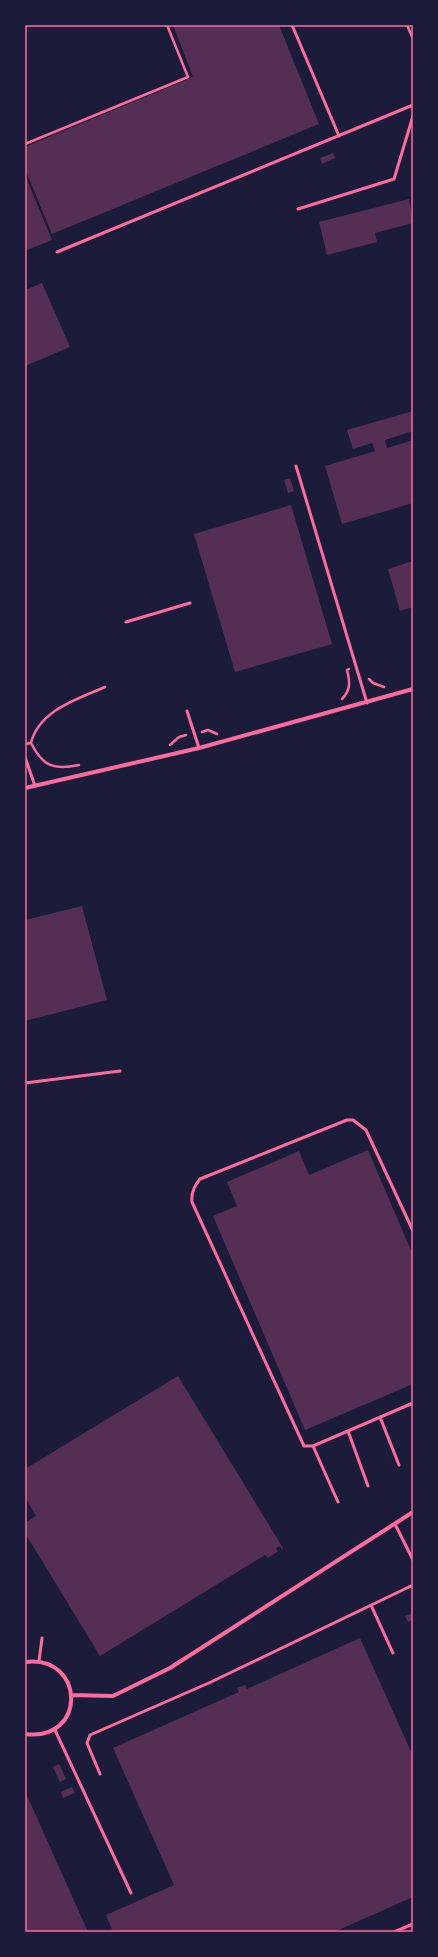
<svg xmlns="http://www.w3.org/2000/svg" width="438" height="1957" viewBox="0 0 438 1957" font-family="Quicksand,sans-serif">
<rect width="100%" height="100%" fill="#1b1b3a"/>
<path fill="#542f53" d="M173 25H279L319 124 52 234 25 169V147L193 77Z
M333 153 335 158 322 164 320 158Z
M25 175 52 240 25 251Z
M409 199 413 223 375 233 377 242 327 255 319 222Z
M42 283 70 347 25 366V290Z
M413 411V431L385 440 387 448 413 440V503L342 524 325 466 375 451 372 443 353 449 347 430Z
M290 478 294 491 288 493 284 480Z
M291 505 332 644 235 672 194 534Z
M413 561V607L400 611 388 569Z
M82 906 107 1000 25 1021V920Z
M368 1150 413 1255V1384L305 1430 213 1216 237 1206 227 1182 299 1151 309 1175Z
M178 1376 283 1548 282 1549 280 1546 276 1548 278 1551 268 1558 265 1555 100 1656 25 1533V1523L36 1516 25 1497V1469Z
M413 1613V1620L408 1622 405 1616Z
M360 1638 413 1756V1897L334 1932H113L106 1915 174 1885 113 1748 239 1692 237 1688 245 1685 247 1689Z
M59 1764 66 1779 60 1782 53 1767Z
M72 1787 75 1793 63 1798 61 1792Z
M25 1791 88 1932H25Z"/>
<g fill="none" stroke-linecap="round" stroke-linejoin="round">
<path stroke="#ff6b9d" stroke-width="2.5" d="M407 25 413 39
M25 144 188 77 167 25
M369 679 373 683 384 687
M342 699C351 690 350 681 347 670L349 669
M202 732 208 730 217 734
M31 743C39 710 78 699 105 687
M25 744 31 743C43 767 54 770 79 765
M170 745 179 737 186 735"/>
<path stroke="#ff6b9d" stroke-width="3" d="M292 25 339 136
M298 209 394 179 413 116
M57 252 413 105
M296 466 367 703
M126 622 190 603
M187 711 199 748
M25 757 35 786
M25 1083 120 1071
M413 1231 366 1130 353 1120H347L200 1179C194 1186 191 1193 192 1202L304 1446H313L413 1403
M380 1417 399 1465
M348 1431 368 1486
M313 1446 338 1502
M395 1524 413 1560
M371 1605 393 1653
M39 1661 42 1638
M55 1730 131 1893
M100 1774 87 1743 90 1735 211 1682 413 1585
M394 1932 413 1924"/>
<path stroke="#ff6b9d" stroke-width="4" d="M25 788 199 748 413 689
M25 1662C85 1654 88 1742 25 1734
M72 1695 113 1696 170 1668 413 1512"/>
</g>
<rect width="438" height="1957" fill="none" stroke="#1b1b3a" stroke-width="52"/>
<rect x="26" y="26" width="386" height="1905" fill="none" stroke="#ff6b9d" stroke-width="1.5"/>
</svg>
